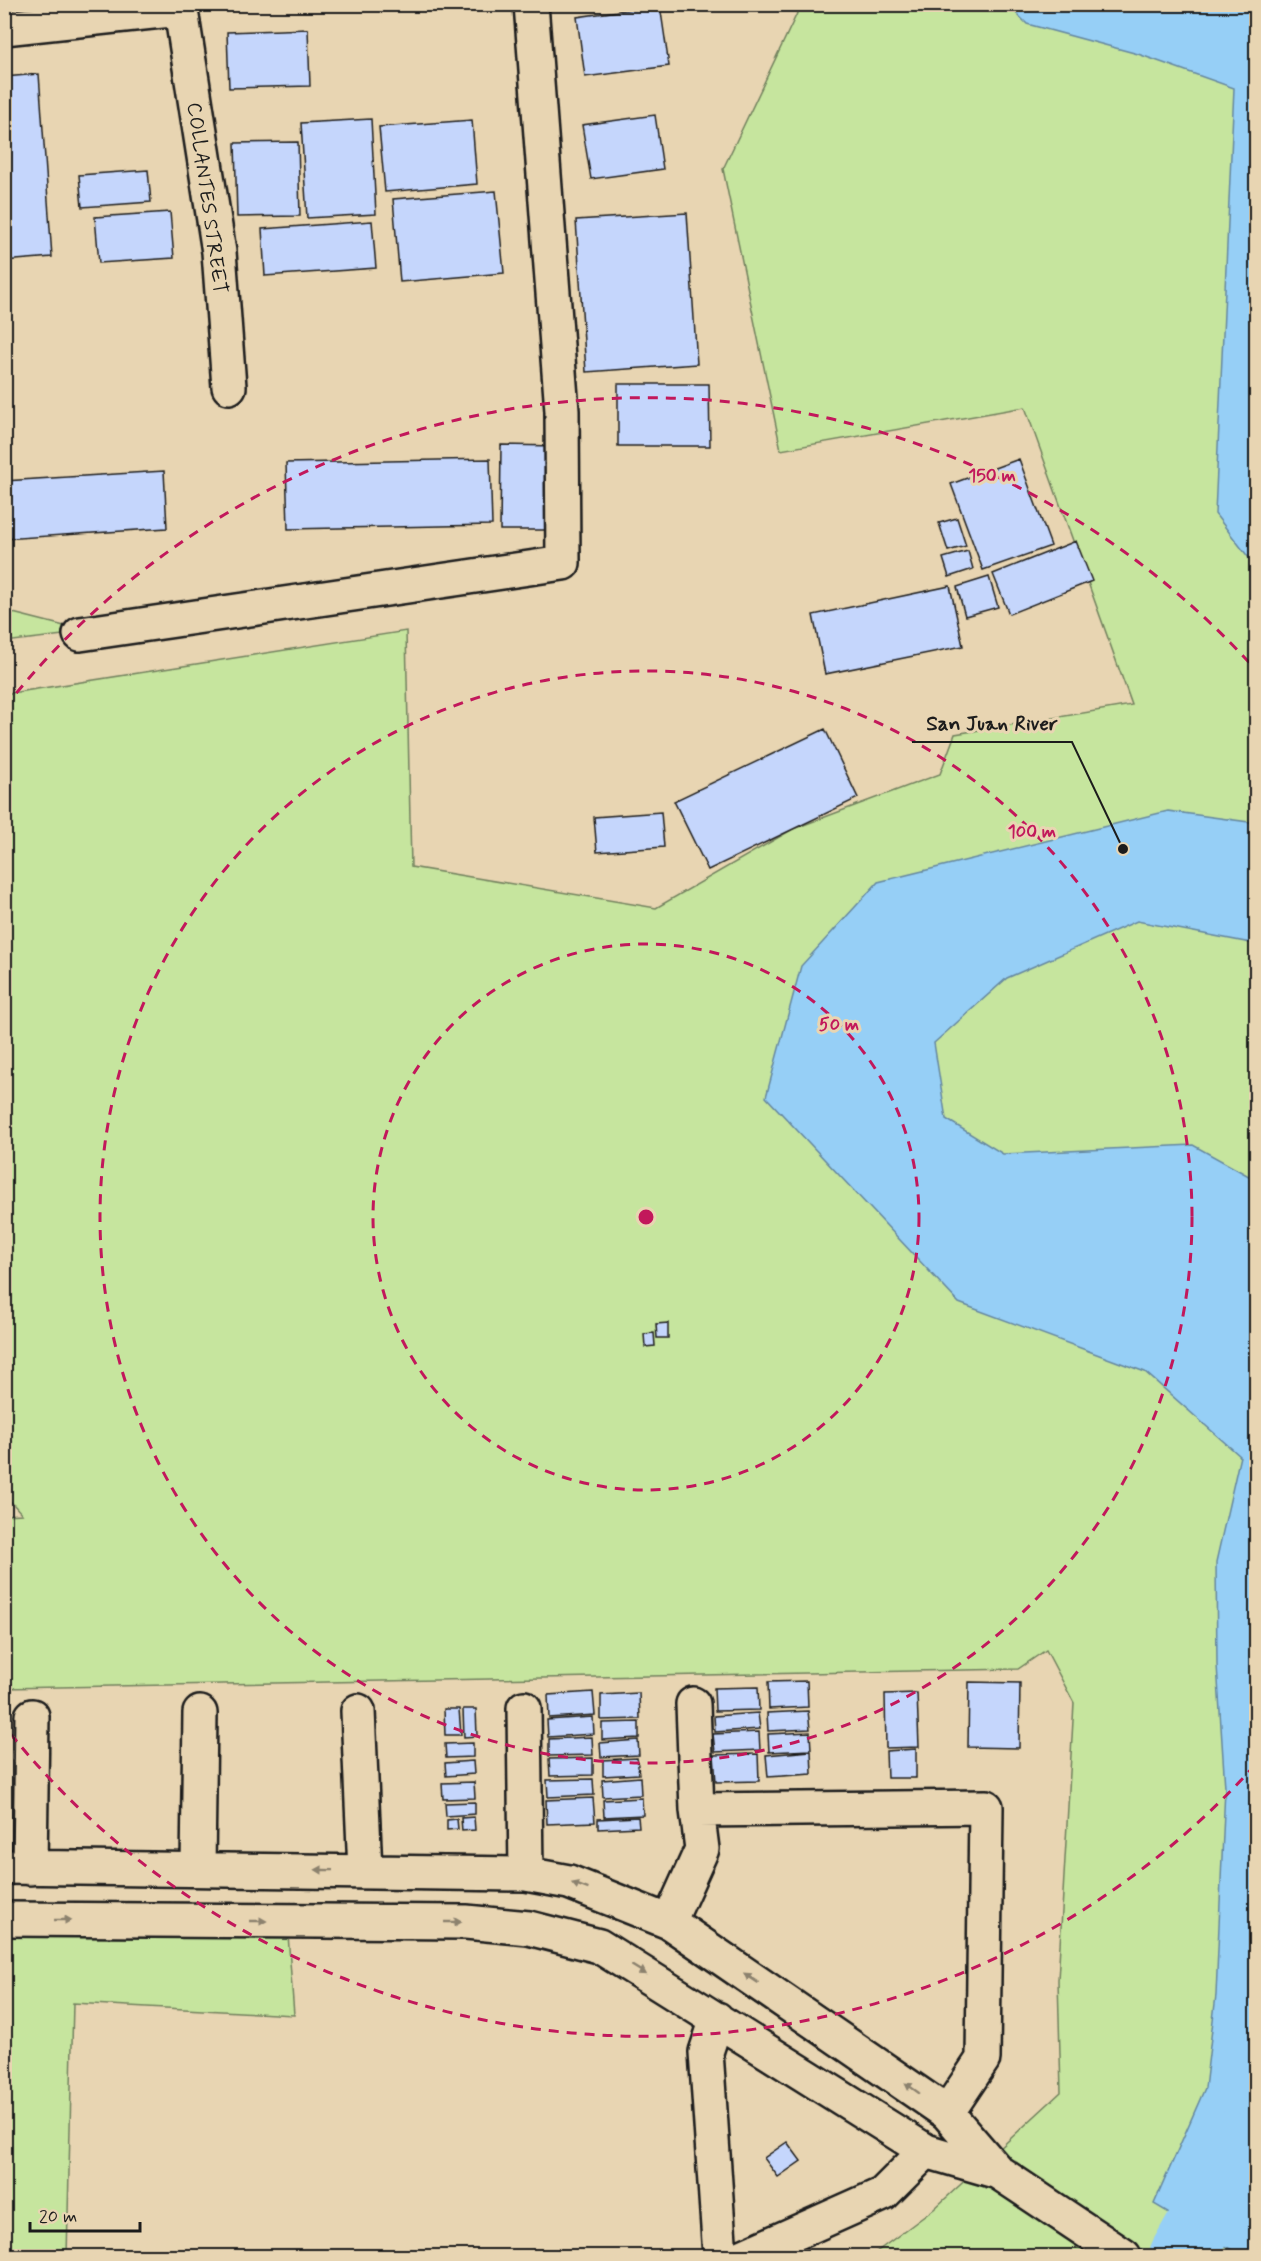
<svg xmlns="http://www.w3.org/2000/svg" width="1261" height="2261" viewBox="0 0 1261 2261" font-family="Mynerve,sans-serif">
<rect width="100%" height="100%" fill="#e8d5b2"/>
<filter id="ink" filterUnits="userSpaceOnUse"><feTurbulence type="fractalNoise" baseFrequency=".0167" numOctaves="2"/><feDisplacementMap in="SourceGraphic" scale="12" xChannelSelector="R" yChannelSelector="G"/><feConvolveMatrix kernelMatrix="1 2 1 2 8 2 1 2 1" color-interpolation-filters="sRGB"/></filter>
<g filter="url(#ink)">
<path fill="#c6e59e" stroke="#71805d" stroke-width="1.5" d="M801 5H1256V2256H871L934 2209 1061 2092 1058 1980 1074 1703 1046 1650 1018 1669 5 1688V1515L22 1514 5 1495V694L406 631 411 867 656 908 793 829 940 774 955 734 1132 705 1025 407 781 450 723 169Z
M5 611 88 632 5 642Z
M5 1919 287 1921 294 2015 73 2003 67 2256H5Z"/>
<path fill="#96cff6" stroke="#65879f" stroke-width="1.5" d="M1243 5 1256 13V567L1215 514 1234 88 1138 54 1027 24 1008 5Z
M1168 811 1256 823V944L1137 921 1007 978 934 1043 946 1119 1003 1154 1193 1145 1256 1180V2256H1242L1154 2204 1205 2088 1216 1995 1225 1788 1217 1665 1216 1562 1240 1456 1145 1372 959 1303 766 1097 801 966 878 882Z"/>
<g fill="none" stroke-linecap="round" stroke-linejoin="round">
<path stroke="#96cff6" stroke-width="66" d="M1182 2256 1220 2189 1226 2144"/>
</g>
<path fill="#c5d6fc" stroke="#1c1c1c" stroke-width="1.5" d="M660 5 669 66 585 77 577 17Z
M308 29 310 86 229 88 227 32Z
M39 74 52 257 4 261V77Z
M655 115 663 169 591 179 582 125Z
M371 119 376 214 307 218 301 123Z
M472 120 477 184 385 192 379 127Z
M298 142 300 216 237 217 235 143Z
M148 170 151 202 82 207 79 175Z
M496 191 504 273 400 282 393 199Z
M170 212 174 258 99 263 95 217Z
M687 213 697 364 586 372 576 220Z
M372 221 376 268 265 276 262 229Z
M618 384H709L710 446H618Z
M501 445 558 446V530H500Z
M490 459 492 525 288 529 286 463Z
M1019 459 1051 546 983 570 951 484Z
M164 471 167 528 4 539V481Z
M957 518 966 546 948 551 939 523Z
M1076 541 1092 581 1009 614 993 574Z
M968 551 973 569 949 577 943 558Z
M989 577 998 607 965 616 957 587Z
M950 586 963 646 825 674 813 615Z
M825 729 858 798 708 870 674 801Z
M661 812 664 847 597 852 594 817Z
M668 1323V1338H657L656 1324Z
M654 1333 655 1346 645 1347 644 1334Z
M807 1681 808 1707 769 1709 768 1682Z
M969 1682 1020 1683 1019 1748 968 1747Z
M758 1687 759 1710 715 1711 714 1688Z
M593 1692 595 1715 549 1718 548 1695Z
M639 1693 640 1719 601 1720V1695Z
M917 1693 919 1747 886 1748 885 1694Z
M444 1709H459L461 1735H445Z
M463 1709H476L477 1736 464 1737Z
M808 1711 810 1729 768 1731 767 1713Z
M758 1713 760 1729 715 1732 714 1716Z
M593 1717 594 1734 548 1737 547 1720Z
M639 1722V1738L602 1740V1723Z
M759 1732 760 1750 715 1752 713 1734Z
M810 1732 811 1750 769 1752 768 1734Z
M592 1737 593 1755 549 1756V1739Z
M638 1740 639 1755 601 1757 600 1743Z
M473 1743V1757L446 1758 445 1744Z
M916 1749V1778H887L886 1751Z
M811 1751 812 1774 768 1777 766 1755Z
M758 1754 759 1781 716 1782 714 1755Z
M593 1758V1775L550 1776 549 1759Z
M637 1758 639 1774 603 1776V1760Z
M473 1761 474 1774 446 1776 445 1763Z
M640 1777 641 1795 603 1797 602 1780Z
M593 1779 594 1795 548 1797 547 1780Z
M474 1782 475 1798 443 1799 442 1783Z
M593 1798 595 1822 547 1824 546 1800Z
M642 1798 643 1815 604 1817 603 1800Z
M475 1802V1814L446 1816 445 1803Z
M474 1817 475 1830 462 1831 461 1818Z
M638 1817 639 1827 598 1829V1819Z
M457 1819 458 1829 447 1830V1820Z
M787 2142 801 2161 778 2177 764 2158Z"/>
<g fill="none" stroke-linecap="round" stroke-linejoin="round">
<defs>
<path id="minor" d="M180 4 219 252 229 387
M4 28 180 9
M80 634 563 563 562 411 531 4
M524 1708 526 1874
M358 1711 365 1871
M697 1810 986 1807 983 2059 947 2113
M4 1867 526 1874 569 1882 669 1922 947 2113 998 2172 1124 2256
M30 1868 32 1716
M198 1869 200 1713
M4 1919 466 1922 529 1928 599 1946 926 2151 998 2172
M669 1922 702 1849 697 1810 693 1704
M717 2019 706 2052 720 2256
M744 2256 883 2194 926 2151"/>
</defs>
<use href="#minor" stroke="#1c1c1c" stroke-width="38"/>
<use href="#minor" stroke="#e8d5b2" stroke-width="33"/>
</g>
<defs><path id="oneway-solid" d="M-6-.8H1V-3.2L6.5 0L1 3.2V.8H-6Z" transform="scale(1.5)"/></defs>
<g fill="#8c826e">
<use href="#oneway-solid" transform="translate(324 1870) rotate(-179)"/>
<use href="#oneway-solid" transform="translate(580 1886) rotate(-160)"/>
<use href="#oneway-solid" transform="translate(63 1920)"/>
<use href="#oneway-solid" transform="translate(258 1921)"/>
<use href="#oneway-solid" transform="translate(453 1922)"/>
<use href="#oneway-solid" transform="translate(639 1970) rotate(32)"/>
<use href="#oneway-solid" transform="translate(751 1978) rotate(-146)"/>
<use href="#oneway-solid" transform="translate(912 2088) rotate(-145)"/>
</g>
</g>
<g fill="none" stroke="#c2185b" stroke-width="3" stroke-dasharray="10 8">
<circle cx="646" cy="1217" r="273"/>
<circle cx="646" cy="1217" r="546"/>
<path d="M1255 1765A819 819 0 0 1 5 1727M5 707A819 819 0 0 1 1255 669"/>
</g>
<g text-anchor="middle" stroke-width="6" stroke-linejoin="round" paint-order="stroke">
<g font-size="20" fill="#1c1c1c" stroke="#e8d5b2">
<text transform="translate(208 198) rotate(82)" y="7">COLLANTES STREET</text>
</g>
</g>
<circle cx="646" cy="1217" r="9" fill="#c2185b" stroke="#e8d5b2" stroke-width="3"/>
<g font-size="18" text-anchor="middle" font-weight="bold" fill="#c2185b" stroke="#e8d5b2" stroke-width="6" stroke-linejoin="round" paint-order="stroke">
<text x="992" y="481">150 m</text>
<text x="1032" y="837">100 m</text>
<text x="839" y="1030">50 m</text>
</g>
<path fill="none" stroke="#1c1c1c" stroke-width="2" d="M1123 849L1072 742H912"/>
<circle fill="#1c1c1c" stroke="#e8d5b2" stroke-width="2" cx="1123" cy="849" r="6"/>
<g font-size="21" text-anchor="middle" font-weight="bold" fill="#1c1c1c" stroke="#e8d5b2" stroke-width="6" stroke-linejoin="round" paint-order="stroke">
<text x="992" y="730">San Juan River</text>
</g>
<rect width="1261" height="2261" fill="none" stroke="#e8d5b2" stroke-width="24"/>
<rect x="12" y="12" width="1237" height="2237" fill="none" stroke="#1c1c1c" stroke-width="2" filter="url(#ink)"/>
<path d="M30 2222v9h110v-9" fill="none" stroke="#1c1c1c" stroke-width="3"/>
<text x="39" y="2222" font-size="18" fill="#1c1c1c" stroke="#e8d5b2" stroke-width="4.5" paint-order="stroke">20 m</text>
</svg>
